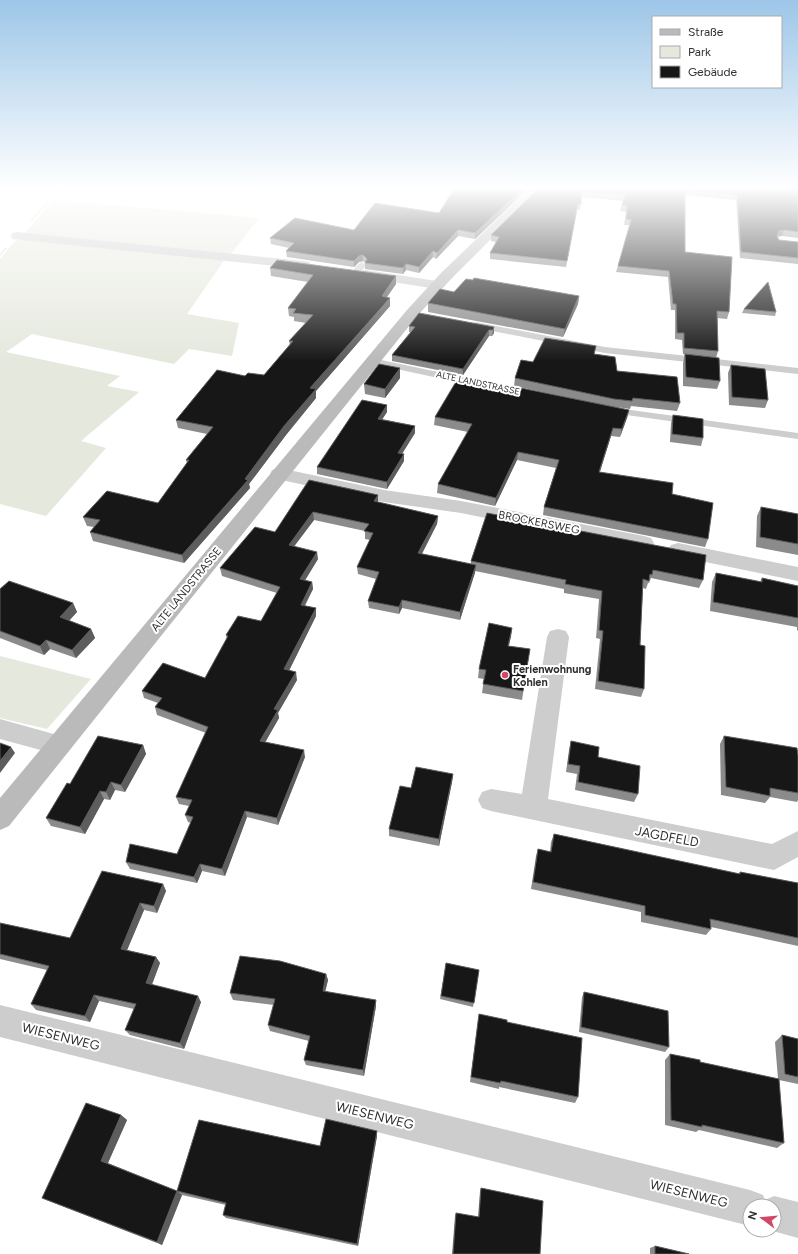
<svg xmlns="http://www.w3.org/2000/svg" width="798" height="1254" viewBox="0 0 798 1254" font-family="Figtree,sans-serif">
<rect width="100%" height="100%" fill="#fff"/>
<path fill="#e5e8dd" d="M54 200 259 218 231 254 31 236 26 232Z
M23 239 225 259 187 314 239 323 232 356 189 349 174 364 32 334 6 352 120 376 107 386 139 392 81 441 106 448 46 516 0 504V259L15 241Z
M0 656 91 679 47 729 0 718Z"/>
<g fill="none" stroke-linecap="round" stroke-linejoin="round">
<path stroke="#c7c7c7" stroke-width="1.5" stroke-dasharray="1 1" stroke-linecap="butt" d="M31 221 63 186
M0 255 6 248"/>
<path fill="#cdcdcd" fill-rule="evenodd" d="M362 262 366 265 359 275H353L352 273C354 269 357 264 362 262Z
M475 322 605 347 798 368V374L605 353 472 327 470 325Z
M372 358 528 391 533 394 528 397 368 363 367 361Z
M609 407 798 433V439L605 412 604 410 605 408Z"/>
<path fill="#cdcdcd" fill-rule="evenodd" d="M17 232 304 261 309 262 311 265 309 268 304 269 12 239 11 236 12 233Z
M366 270 437 281 442 282 444 285 442 288 437 289 361 277 359 274 361 271Z
M279 468 384 490 461 501 644 536 651 538 654 543 651 548 644 550 461 513 384 502 272 478 270 474 272 470Z
M678 543 798 567V581L671 555 668 550 671 545Z
M558 629 566 631 569 637 548 799 772 844 798 831V857L774 870 491 811 482 808 478 800 482 792 491 789 522 794 547 637 550 631Z
M0 719 68 738 71 745 68 752 59 755 0 739Z
M0 1005 750 1190 763 1195 765 1200 774 1196 798 1202V1238L769 1230H774V1206H750V1226L0 1037Z"/>
<path fill="#bababa" fill-rule="evenodd" d="M532 186H544L452 278 417 316 9 826 0 830V798L407 310 442 272Z"/>
</g>
<path fill="#8b8b8b" d="M456 186H531L475 239 458 236 436 259 433 257 419 273 406 270 403 274 365 269V263L363 261 359 262 354 267 287 257 286 251 289 248 271 244 270 238 354 230 439 213Z
M541 186H798V238L782 236H777L779 240 798 242V264L740 258 736 200 685 195V252L729 312 727 319 717 318 718 351 716 358 683 354 682 340 675 339V310H671L668 277 616 272 618 266 630 225H624L626 212 620 211 623 201 582 197 580 210 577 209 566 267 490 259V253L496 242 491 241V235Z
M270 268 396 276V284L387 297 390 306 316 391V398L286 435 249 484 250 488 184 563 93 541 90 532 94 527 87 526 83 517 158 503 187 463 186 460 207 434 178 428 176 420 245 376 264 375 290 345 289 341 306 323 294 321V317L289 316 288 308 308 282 271 276Z
M454 292 579 296 578 304 563 337 428 312V303Z
M744 309 776 312 775 316 742 313Z
M409 326 494 327V333L492 336H489L463 375 392 361V355L411 332H409Z
M594 354 617 371 680 403 677 411 631 406 630 409 616 407 629 410 627 418 620 437 611 436 600 472 672 494 708 539 705 547 543 515 544 507 556 468 517 460 495 506 437 493 438 484 468 432 434 425 435 417 510 390 594 403 514 386 515 378 533 362Z
M685 354 720 381 717 389 683 386V363Z
M731 365 768 400 765 408 729 405 728 373Z
M400 378 385 398 365 394 364 384Z
M387 405V412L382 419 415 426V433L402 454 404 461 387 489 317 474V467Z
M673 415 703 438 701 446 670 442 671 423Z
M309 480 378 495V502L438 516 437 524 422 554 471 564V561L487 513 703 580 699 588 651 578 649 583H648L646 589 643 588 640 645 644 689 641 697 595 689 600 639 596 638 599 599 564 593V589L475 571 460 620 402 608 399 614 369 608 368 601 376 579 358 574 357 567 370 540 365 539V531L314 520 294 546 318 559 305 580 312 582 313 589 305 606 316 608V616L289 670 297 680 278 713 279 718 265 742 305 757 278 825 247 817 225 876 202 871 197 883 130 869 126 862 177 854 191 823 188 822 185 815 189 806 179 804 176 797 206 733 157 715 155 707 158 703 144 698 142 691 205 678 227 639 226 635 261 621 277 593 222 576 220 568 275 532Z
M761 507 798 514V555L756 547 757 516Z
M716 573 760 582 762 578 798 586V631L797 630V627L710 611 712 582Z
M0 589 73 603 77 612 69 621 91 629 95 638 76 658 50 649 44 655 0 638Z
M512 628 509 646 530 649 522 700 482 693 484 679 478 678 479 669Z
M724 736 798 793V800L797 802 770 797 765 803 721 795 720 744Z
M571 741 598 757 638 794 634 802 575 790 577 774 566 772 569 750Z
M143 745 146 754 125 792 115 790 110 800 104 799 85 834 51 826 46 818 70 784Z
M453 774 452 782 439 846 389 836V829Z
M554 834 739 874 740 872 798 883V946L711 927V929L706 935 641 922V912L531 889 536 856 538 849 550 852 551 842Z
M163 884 166 891 157 913 144 910 127 950 156 957 160 963 152 985 201 1002 184 1049 130 1035 125 1030 134 1009 99 1001 90 1022 36 1010 31 1004 47 970 0 959V923L70 938Z
M446 963 479 970 473 1007 440 999Z
M326 974 328 980 325 991 376 1006 364 1076 306 1065 304 1060 309 1041 270 1031 268 1025 274 1005 233 1000 230 993Z
M584 992 669 1047 665 1052 579 1032 582 997Z
M479 1014 507 1022 578 1097 575 1103 499 1087V1089L470 1082 478 1021Z
M782 1035 798 1039V1084L779 1080 784 1143 777 1148 699 1130 696 1132 665 1125V1060L670 1054 700 1062 778 1079 775 1042Z
M121 1115 127 1120 108 1163 177 1191 320 1146 377 1131V1136L358 1246 226 1218 223 1215 226 1205 182 1195 162 1245 49 1201 42 1198Z
M481 1188 540 1254H452L455 1216 456 1213 478 1217 480 1191Z
M655 1246 689 1254H650V1248Z"/>
<path fill="#5d5d5d" d="M526 186H531L475 239V233Z
M458 230V236L436 259 437 253Z
M784 230 782 236 777 237 775 241 779 231Z
M433 251V257L419 273V267Z
M363 255V261L359 262 354 267V261L359 256Z
M406 264V270L403 274V268Z
M396 276V284L382 304V296Z
M579 296 578 304 563 337 565 329Z
M390 298V306L316 391V398L286 435 249 484 250 488 184 563 182 555 245 479 310 388Z
M494 327V333L492 336 493 330Z
M489 330V336L463 375V369Z
M400 368V378L385 398V389Z
M387 405V412L378 426V419Z
M629 410 627 418 620 437 622 429Z
M415 426V433L398 460V453Z
M613 428 611 436 597 480 599 472Z
M518 452 517 460 495 506 496 498Z
M404 454V461L387 489V482Z
M378 495V502L374 501Z
M313 512 314 520 290 552 289 545Z
M438 516 437 524 418 561V553Z
M317 552 318 559 301 587 300 579Z
M476 565 475 573 460 620V612Z
M312 582 313 589 301 612V605Z
M402 600V608L399 614V607Z
M73 603 77 612 64 626 60 617Z
M316 608V616L286 677 284 669Z
M512 628 511 637 506 655Z
M91 629 95 638 76 658 72 650Z
M46 640 50 649 44 655 40 646Z
M296 672 297 680 278 713 279 718 262 748 260 741 274 709Z
M143 745 146 754 125 792 121 785Z
M11 747 15 753 0 773V761Z
M304 750 305 757 278 825 277 818Z
M453 774 452 782 439 846V839Z
M111 782 115 790 110 800 106 792Z
M100 791 104 799 85 834 80 827Z
M245 811 247 817 225 876 222 869Z
M200 864 202 871 197 883 194 877Z
M163 884 166 891 157 913 154 906Z
M140 903 144 910 125 955 121 949Z
M156 957 160 963 150 989 146 983Z
M326 974 328 980 324 997 323 991Z
M94 995 99 1001 90 1022 85 1016Z
M198 996 201 1002 184 1049 180 1043Z
M376 1000V1006L364 1076 363 1070Z
M121 1115 127 1120 107 1165 101 1161Z
M377 1131V1136L358 1246 357 1244Z
M177 1191 182 1195 162 1245 157 1242Z"/>
<path fill="#171717" stroke="#5d5d5d" d="M456 186H526L475 233 458 230 437 253 433 251 419 267 406 264 403 268 365 263 367 259 363 255 359 256 354 261 286 251 294 243 270 238 295 218 354 230 375 203 439 213Z
M541 186H798V232L784 230 779 231 777 236 779 240 798 242V258L741 252 737 195 685 190V252L732 257 729 312 717 311 718 351 684 348V333H677L676 304H673L669 271 618 266 631 220 626 219 627 206 622 205 625 195 582 192 581 204H578L567 261 490 253 499 237 491 235Z
M277 260 396 276 382 296 390 298 310 388 316 389 284 426 245 479 248 480 182 555 90 532 100 520 83 517 107 491 158 503 189 460H186L213 427 176 420 217 370 245 376 248 373 264 375 293 341H289L313 315 293 313 296 309 288 308 313 275 270 268Z
M474 278 579 296 565 329 428 303 440 289 454 292 466 279 473 280Z
M768 282 776 312 744 309Z
M419 313 494 327 493 330H489L463 369 392 355 415 327 409 326Z
M545 338 596 346 594 354 615 357 617 371 677 377 680 403 633 398 632 401 614 399 515 378 521 360 533 362Z
M685 354 719 358 720 381 686 377Z
M379 364 400 368 385 389 364 384Z
M731 365 765 369 768 400 732 397Z
M457 380 510 390 511 386 629 410 622 429 613 428 599 472 673 483 672 494 713 503 708 539 544 507 559 460 518 452 496 498 438 484 472 424 435 417Z
M362 400 387 405 378 419 415 426 398 453 404 454 387 482 317 467Z
M673 415 703 419V438L672 434Z
M309 480 378 495 374 501 438 516 418 553 476 565 460 612 402 600 399 607 368 601 379 572 357 567 373 533 364 531 369 524 313 512 289 545 317 552 300 579 312 582 301 605 316 608 284 669 296 672 274 709 278 710 260 741 304 750 277 818 245 811 222 869 200 864 194 877 126 862 130 844 177 854 193 817 185 815 192 800 176 797 208 727 155 707 162 698 142 691 163 663 205 678 228 636 226 635 238 616 261 621 280 587 220 568 255 527 275 532Z
M761 507 798 514V544L760 537Z
M487 513 706 555 703 580 653 570 652 575 650 574 649 581 643 579 640 645 645 646 644 689 598 681 603 631 599 630 602 591 565 584 566 580 471 561Z
M716 573 762 582V578L798 586V618L713 602Z
M9 581 73 603 60 617 91 629 72 650 46 640 40 646 0 631V589Z
M489 623 512 628 508 646 530 649 523 691 483 684 486 670 479 669Z
M98 736 143 745 121 785 111 782 106 792 100 791 80 827 46 818 67 783 70 784Z
M724 736 797 748 798 756V793L770 788V796L726 787Z
M571 741 599 747 598 757 640 766 638 794 578 782 580 766 568 764Z
M0 743 11 747 0 761Z
M416 767 453 774 439 839 389 829 400 786 411 788Z
M554 834 740 874V872L798 883V938L710 919 711 929 645 915V906L533 882 538 849 551 852Z
M102 871 163 884 154 906 140 903 121 949 156 957 146 983 198 996 180 1043 125 1030 136 1004 94 995 85 1016 31 1004 49 966 0 954V923L70 938Z
M240 956 280 961 326 974 323 991 376 1000 363 1070 304 1060 310 1036 268 1025 275 999 230 993Z
M446 963 479 970 474 1003 441 996Z
M584 992 668 1011 669 1047 581 1027Z
M479 1014 507 1020V1022L582 1038 578 1097 501 1081 500 1083 471 1077Z
M782 1035 798 1039V1077L785 1074Z
M670 1054 700 1060V1062L779 1079 784 1143 702 1125V1127L671 1120Z
M86 1103 121 1115 101 1161 177 1191 157 1242 42 1198Z
M326 1119 377 1131 357 1244 223 1215 226 1203 177 1191 199 1120 320 1146Z
M481 1188 543 1201 540 1254H453L456 1213 479 1217Z
M655 1246 689 1254H655Z"/>
<linearGradient id="sky" x2="0" y2="1"><stop stop-color="#9dc6e8"/><stop offset="0.52" stop-color="#fff"/><stop offset="1" stop-color="#fff" stop-opacity="0"/></linearGradient>
<rect width="798" height="361" fill="url(#sky)"/>
<circle fill="#d14865" stroke="#fff" stroke-width="1.5" cx="505" cy="675" r="4"/>
<g text-anchor="middle" stroke-width="4" stroke-linejoin="round" paint-order="stroke">
<g font-size="9" fill="#303030" stroke="#fff">
<text transform="translate(478 383) rotate(12)" y="3">ALTE LANDSTRASSE</text>
</g>
<g font-size="11" fill="#303030" stroke="#fff">
<text transform="translate(539 522) rotate(11)" y="4">BROCKERSWEG</text>
<text transform="translate(186 589) rotate(-51)" y="4">ALTE LANDSTRASSE</text>
</g>
<g font-size="11" font-weight="bold" fill="#303030" stroke="#fff" text-anchor="start">
<text x="513" y="673">Ferienwohnung<tspan x="513" dy="13">Kohlen</tspan></text>
</g>
<g font-size="13" fill="#303030" stroke="#fff">
<text transform="translate(667 836) rotate(11)" y="5">JAGDFELD</text>
<text transform="translate(61 1036) rotate(14)" y="5">WIESENWEG</text>
<text transform="translate(375 1115) rotate(14)" y="5">WIESENWEG</text>
<text transform="translate(689 1193) rotate(14)" y="5">WIESENWEG</text>
</g>
</g>
<rect x="652" y="16" width="130" height="72" fill="#ffffff" stroke="#acacac"/>
<rect x="660" y="29" width="20" height="6" fill="#bababa" stroke="#acacac"/>
<text x="688" y="36" font-size="12" fill="#303030">Straße</text>
<rect x="660" y="46" width="20" height="12" fill="#e5e8dd" stroke="#acacac"/>
<text x="688" y="56" font-size="12" fill="#303030">Park</text>
<rect x="660" y="66" width="20" height="12" fill="#171717" stroke="#acacac"/>
<text x="688" y="76" font-size="12" fill="#303030">Gebäude</text>
<g transform="translate(762 1218) rotate(286)"><circle r="19" fill="#ffffff" stroke="#acacac"/>
<path d="M0-3L7 15L0 10L-7 15Z" fill="#d14865"/>
<text y="-6" font-size="11" font-weight="bold" text-anchor="middle" fill="#303030">N</text>
</g>
</svg>
